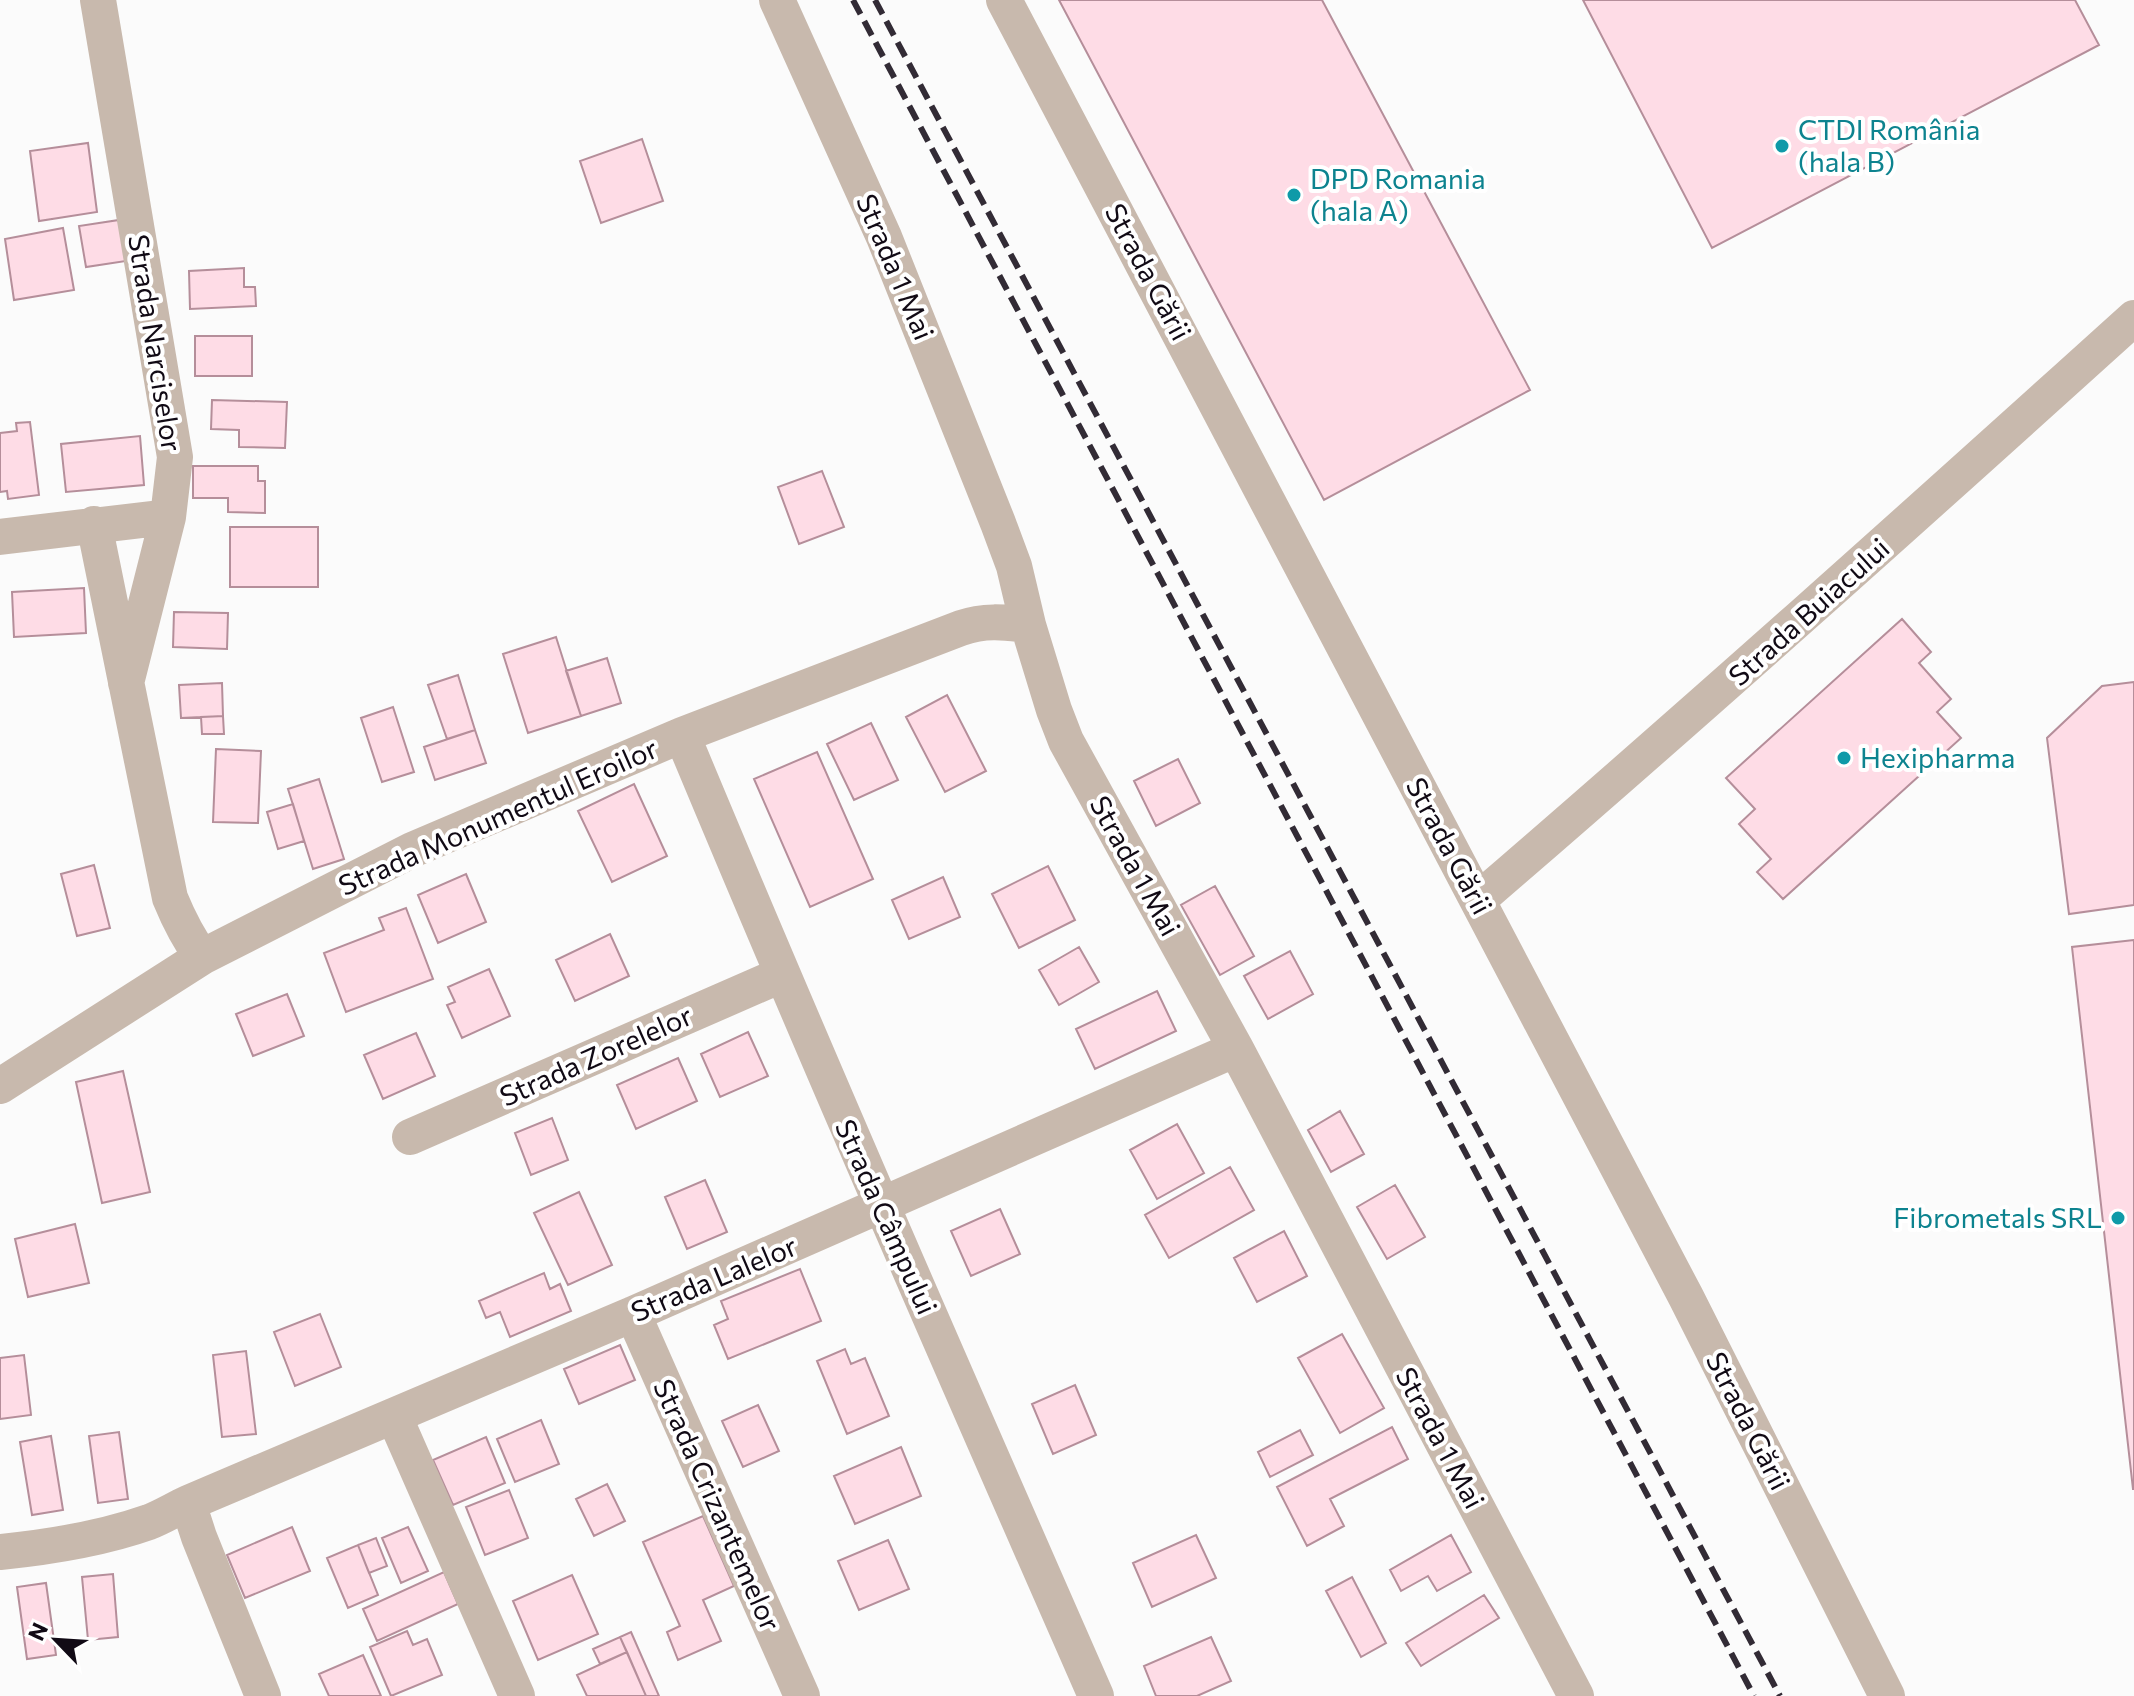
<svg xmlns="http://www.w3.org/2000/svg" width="2134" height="1696" viewBox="0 0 2134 1696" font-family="Commissioner,sans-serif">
<rect width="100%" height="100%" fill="#fbfbfb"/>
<path fill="#fedce6" stroke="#b58e9a" stroke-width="2" d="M1059 0H1322L1530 390 1324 500Z
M1583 0H2075L2099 45 1712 248Z
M642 139 663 201 601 223 580 161Z
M88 143 97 212 39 221 30 151Z
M119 220 126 261 86 267 79 226Z
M63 228 74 290 14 300 5 239Z
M244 268V287H255L256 306 190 309 189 271Z
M195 336H252V376H195Z
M212 400 287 402 285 448 239 447V430L211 429Z
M30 422 39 495 8 499 7 491 0 492V433L17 431 16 423Z
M140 436 144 485 66 492 61 444Z
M193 466H258V481H265V513L228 512V498H193Z
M822 471 844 527 799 544 778 487Z
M230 527H318V587H230Z
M84 588 86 633 14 637 12 592Z
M174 612 228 613 227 649 173 647Z
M1902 619 1931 652 1919 663 1951 699 1937 712 1961 738 1783 899 1757 872 1771 859 1739 824 1755 809 1726 778Z
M556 637 581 716 528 733 503 654Z
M607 658 621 703 581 716 566 671Z
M458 675 475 730 447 739 428 685Z
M2134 682V905L2069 914 2047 738 2102 686Z
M222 683 223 716 181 718 179 685Z
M947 695 986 771 945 792 906 717Z
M393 707 414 772 382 782 361 718Z
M223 716 224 734H202L201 717Z
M871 723 898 780 854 800 827 744Z
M475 730 486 763 435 780 424 747Z
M216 749 261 751 258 823 213 822Z
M817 752 873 879 810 907 754 779Z
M1178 759 1200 803 1156 826 1134 781Z
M319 779 344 859 313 869 288 789Z
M634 784 667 856 612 882 578 811Z
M293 804 304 841 278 849 267 812Z
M94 865 110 928 77 936 61 874Z
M1048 866 1075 920 1019 948 992 894Z
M466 874 486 922 438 943 418 895Z
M943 877 960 917 909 939 892 900Z
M1215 886 1254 956 1220 975 1181 905Z
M406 908 433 979 346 1012 324 953 384 930 379 918Z
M610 934 629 976 575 1001 556 960Z
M2134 940V1489H2133L2072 947Z
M1079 947 1099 982 1059 1005 1039 970Z
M1290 951 1313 994 1268 1019 1244 976Z
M489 969 510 1016 462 1038 447 1005 455 1002 448 987Z
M1157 991 1176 1031 1095 1069 1076 1029Z
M287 994 304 1036 253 1056 236 1014Z
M748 1032 768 1076 720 1097 701 1054Z
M416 1033 435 1076 383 1099 364 1055Z
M678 1058 697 1101 636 1129 617 1085Z
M123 1071 150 1192 102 1203 76 1082Z
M1340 1111 1364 1154 1331 1172 1308 1130Z
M552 1118 568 1160 531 1175 515 1133Z
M1177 1124 1204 1173 1157 1199 1130 1150Z
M1230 1167 1254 1210 1169 1258 1145 1215Z
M705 1180 727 1232 687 1249 665 1197Z
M1395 1185 1425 1237 1387 1259 1357 1207Z
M579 1192 612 1265 568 1285 534 1213Z
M1000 1209 1020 1254 971 1276 951 1231Z
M75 1224 89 1283 28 1297 15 1239Z
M1284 1231 1307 1276 1257 1302 1234 1258Z
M800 1269 821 1321 728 1359 714 1325 728 1319 721 1301Z
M544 1273 550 1289 560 1284 571 1311 510 1337 500 1312 486 1318 479 1301Z
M320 1314 341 1367 295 1386 274 1332Z
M1342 1334 1384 1408 1340 1433 1298 1358Z
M620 1345 635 1380 579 1404 564 1369Z
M845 1349 851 1364 865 1358 889 1416 847 1434 817 1361Z
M246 1351 256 1434 222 1437 213 1355Z
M24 1355 31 1415 0 1419V1358Z
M1075 1385 1096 1435 1053 1454 1032 1404Z
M758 1405 779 1451 743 1467 722 1421Z
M541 1420 559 1464 515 1482 497 1439Z
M1392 1427 1408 1459 1330 1499 1344 1526 1307 1546 1277 1487Z
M1300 1430 1313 1455 1270 1477 1258 1452Z
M119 1432 128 1499 98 1503 89 1436Z
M51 1436 63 1510 32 1515 20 1442Z
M486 1437 505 1483 453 1505 433 1460Z
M901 1447 921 1496 855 1524 834 1476Z
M607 1484 625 1521 594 1536 576 1499Z
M509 1490 528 1538 485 1555 466 1507Z
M703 1516 734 1586 703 1600 721 1641 678 1660 667 1632 680 1626 643 1542Z
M292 1527 310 1571 245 1598 227 1555Z
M408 1527 428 1571 401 1583 382 1538Z
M1196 1535 1216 1578 1152 1607 1133 1563Z
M1451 1535 1471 1572 1437 1591 1428 1576 1401 1591 1390 1570Z
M376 1538 387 1566 369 1573 358 1545Z
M888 1540 909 1589 859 1610 838 1561Z
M358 1545 378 1595 348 1608 327 1558Z
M444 1572 458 1604 377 1641 363 1609Z
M113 1574 118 1637 88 1640 82 1577Z
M572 1575 598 1634 538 1660 513 1601Z
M1352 1577 1386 1643 1361 1657 1326 1591Z
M46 1583 56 1655 27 1659 17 1587Z
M1484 1595 1499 1618 1421 1666 1406 1643Z
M407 1631 413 1645 427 1639 442 1675 391 1696 370 1647Z
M631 1632 659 1696H646L620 1637Z
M620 1637 627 1652 600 1664 593 1649Z
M1211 1637 1231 1681 1197 1696H1156L1144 1666Z
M627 1652 646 1696H587L577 1675Z
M363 1655 381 1696H329L319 1674Z"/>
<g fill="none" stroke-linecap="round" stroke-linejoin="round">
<path stroke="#c8b9ad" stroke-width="36" d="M98 0 175 457 168 517 126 683
M777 0 884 237 998 523 1014 566 1028 625 1054 710 1066 741 1236 1049 1576 1696
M1004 0 1686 1297 1887 1696
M94 524 170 898C179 920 188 938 202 957
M0 537 168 517
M682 735C816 1057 956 1377 1096 1696
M1478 900C1700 709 1917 514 2134 318
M0 1086 202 957 412 850 682 735 961 628C984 620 1003 622 1028 625
M410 1137 781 975
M633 1314 802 1696
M394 1416 517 1696
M188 1503 633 1314 1236 1049
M0 1552C50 1547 101 1539 149 1522 162 1517 175 1509 188 1503L199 1537 263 1696"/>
<path stroke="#322b35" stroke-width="6" stroke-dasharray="16 8" stroke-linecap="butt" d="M853 0 1754 1696
M875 0 1780 1696"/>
</g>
<g fill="#0f9aa8" stroke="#fff" stroke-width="3">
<circle cx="1782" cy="146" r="8"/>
<circle cx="1294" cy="195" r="8"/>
<circle cx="1844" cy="758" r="8"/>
<circle cx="2118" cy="1218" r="8"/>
</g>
<g text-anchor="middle" stroke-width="8" stroke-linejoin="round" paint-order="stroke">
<g font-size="28" fill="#0d838f" stroke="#fff" text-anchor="start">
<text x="1798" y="140">CTDI România<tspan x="1798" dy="32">(hala B)</tspan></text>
<text x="1310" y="189">DPD Romania<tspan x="1310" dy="32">(hala A)</tspan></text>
<text x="1860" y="768">Hexipharma</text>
<text x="2102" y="1228" text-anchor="end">Fibrometals SRL</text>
</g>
<g font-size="28" fill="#110a15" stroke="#fff">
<text transform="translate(895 267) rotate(67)" y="10">Strada 1 Mai</text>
<text transform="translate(1148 272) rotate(62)" y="10">Strada Gării</text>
<text transform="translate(155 343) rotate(81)" y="10">Strada Narciselor</text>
<text transform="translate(1809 612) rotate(-42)" y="10">Strada Buiacului</text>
<text transform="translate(498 817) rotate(-24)" y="10">Strada Monumentul Eroilor</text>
<text transform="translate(1449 846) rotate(62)" y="10">Strada Gării</text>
<text transform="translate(1135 866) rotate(61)" y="10">Strada 1 Mai</text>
<text transform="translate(596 1056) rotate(-24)" y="10">Strada Zorelelor</text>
<text transform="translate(886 1217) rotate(66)" y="10">Strada Câmpului</text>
<text transform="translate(714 1279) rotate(-23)" y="10">Strada Lalelor</text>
<text transform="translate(1748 1421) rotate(63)" y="10">Strada Gării</text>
<text transform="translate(1440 1438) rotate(62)" y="10">Strada 1 Mai</text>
<text transform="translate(717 1505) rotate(66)" y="10">Strada Crizantemelor</text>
</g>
</g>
<g transform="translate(56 1640) rotate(295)" stroke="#ffffff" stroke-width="6" paint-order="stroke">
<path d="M0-6L14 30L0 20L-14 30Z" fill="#110a15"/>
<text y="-12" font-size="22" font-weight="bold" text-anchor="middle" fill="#110a15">N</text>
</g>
</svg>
